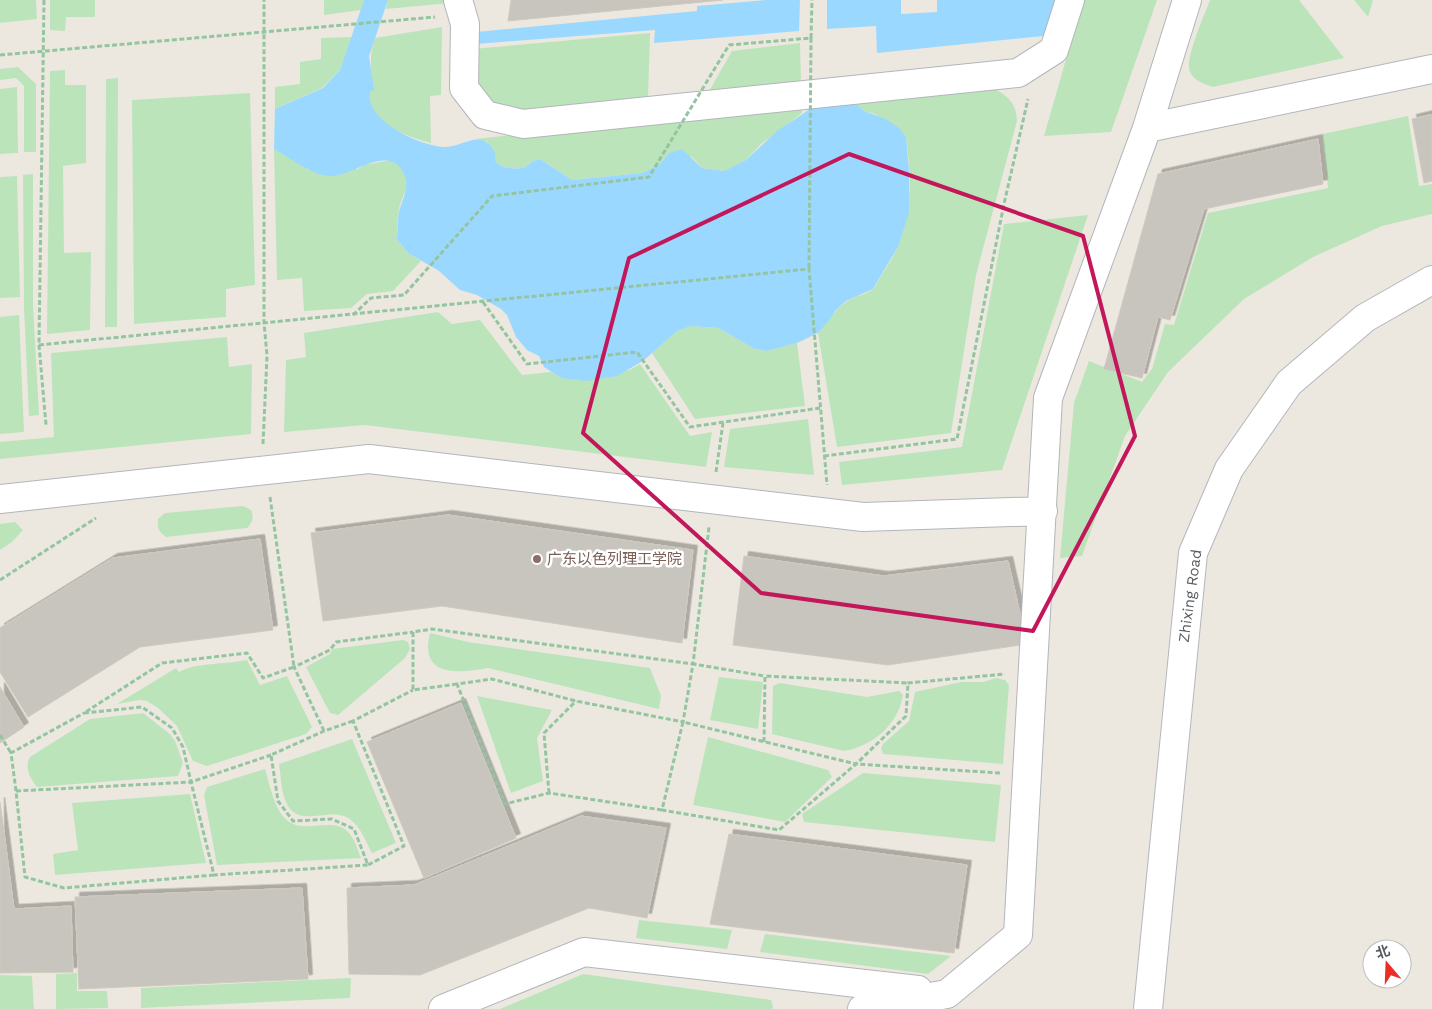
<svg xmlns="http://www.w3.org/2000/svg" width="1432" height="1009" viewBox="0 0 1432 1009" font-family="'Work Sans','Noto Sans SC',sans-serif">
<defs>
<filter id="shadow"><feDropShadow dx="4.5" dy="-4.5" stdDeviation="0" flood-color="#0004"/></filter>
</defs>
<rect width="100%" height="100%" fill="#ece8df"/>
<path fill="#bce4ba" d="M0 0H36L37 19 0 23Z
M50 0H95V17H66L65 31 50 30Z
M324 0H364L361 10 324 15Z
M388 0H448L450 3 386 9Z
M1083 0H1157L1111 132 1044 136Z
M1210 0H1299L1344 58 1213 87C1204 84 1194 81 1190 72 1184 60 1205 14 1210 0Z
M1354 0H1373L1368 17Z
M442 27 441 95 430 96 431 143C410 138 374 125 369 100 367 92 371 81 371 73 371 58 370 53 375 38Z
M650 33 648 99 517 111 500 110 475 87 473 49Z
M352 37 340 70 322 88 275 109V87L300 84V62L321 59V38Z
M800 43 801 85 708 93 732 51Z
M18 67 36 84V152H24V86L16 78 0 80V69Z
M65 70V85H86V163L63 166 64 253 91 252 90 330 47 334 50 71Z
M118 78 117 327H105L106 79Z
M17 87 18 153 0 154V89Z
M989 87C1006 93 1017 103 1017 121L976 275 951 433 837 447 818 333C828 323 834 310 846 302 854 296 866 295 873 289 877 285 880 277 883 273 912 232 913 185 906 137L875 114 864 111 852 100Z
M250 93 255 285 226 289V317L134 324 132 100Z
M802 105V113L761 144 746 160 724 171 702 168 692 157 669 153 659 165 642 173 572 180 540 159 533 161 524 168C514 169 500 169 495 160L496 155 487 142 475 139Z
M1408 116 1419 186 1432 184V214L1382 226 1313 257 1244 299 1168 372 1125 436 1082 556 1060 558 1074 403 1089 361 1142 382 1152 369 1165 324 1174 325 1208 213 1328 188 1323 134Z
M274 149 300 162 308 170 358 169 364 165 391 160C421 181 400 191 398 215 397 224 399 231 396 238L408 253 421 261 393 291 367 294 351 308 304 311 302 278 277 280Z
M33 174V305L39 415 29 416 24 307 23 175Z
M17 176 20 297 0 298V177Z
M1088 215 1002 470 842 485 839 462 962 447 1004 224Z
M438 312 452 324 480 320 522 375 551 372 561 378 630 370 640 364 690 436 712 432 706 467 365 425 284 432 286 360 306 357 304 333Z
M19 315 24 432 0 434V317Z
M691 326 718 328 755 349 767 351 797 343 805 406 695 419 652 353 677 331Z
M227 337 229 367 252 364 251 434 0 459V442L54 437 51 353Z
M808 419 814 475 724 467 730 429Z
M243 506 251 510C254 517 253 522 247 528L166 537C159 532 157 528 158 519L165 513Z
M15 522 23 530 12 542 0 550V524Z
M430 633 468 642 650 668 661 696 659 709 488 668C458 673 419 678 430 633Z
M403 640 408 642 410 649 405 658 338 715 330 713 306 667 330 654 332 649Z
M247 660 260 685 287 676 312 727 306 734 207 766 193 761 177 726 158 708 147 701 139 700 117 704 176 668 179 672C198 662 223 665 247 660Z
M719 677 763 682 758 729 710 720Z
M996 678 1005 680 1009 685 1003 764 883 754 881 748 883 744 909 721 915 692 961 682H983Z
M780 683 867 697 899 691 903 695C898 725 873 746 844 751L772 734 773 686Z
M477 696 552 710 537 738 543 781 511 793Z
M143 713 170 734 175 741 183 763 178 776 37 787C30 778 24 768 30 757L90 719Z
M708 737 828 770 832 777 785 822 693 805Z
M352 739 396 843 372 853C366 842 361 828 351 820 332 804 298 831 286 802 281 791 281 776 279 764Z
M265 769C270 785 274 810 288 821 305 834 333 817 347 831 355 838 357 849 361 858L217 865 204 795 207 787Z
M863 773 1001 785 995 842 804 822 802 814Z
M190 794 206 863 55 875 53 854 78 850 72 803Z
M639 920 732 930 727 949 636 938Z
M765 934 951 956 928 974 760 952Z
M77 973V991H107L108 1008 56 1009V974Z
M583 974 771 1000 773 1007 772 1009H500Z
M0 975 32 976 34 1009H0Z
M351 978 350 998 141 1008V988Z"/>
<path fill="#9bd8ff" d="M364 0H388L369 56 374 90 370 92C365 121 419 145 443 147 464 148 482 125 496 155L495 160C500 169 514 169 524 168L533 161 540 159 572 180 642 173 659 165 669 153 682 149 702 168 724 171 746 160 777 131 819 103 852 100 864 111 886 119 899 128 906 137 909 170V213L898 247 873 289 846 301 836 310 828 322 818 333 797 343 767 351 755 349 718 328 691 326 677 331 643 361 617 376 586 381 561 378 544 367 539 356 527 350 516 337 507 315 501 309 477 295 460 290 439 271 408 253 396 238C400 229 396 218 400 208 405 193 411 183 401 169 384 146 352 177 330 176 311 175 291 158 274 149L275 109 323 88 340 70Z
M766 0H800L799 31 654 43 655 30 476 44V32L697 11V6Z
M827 0H901V14L937 12V0H1055L1047 31 1043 36 877 53 876 26 827 29Z"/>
<path fill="#c8c5be" stroke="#d0c9bd" filter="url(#shadow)" d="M511 0H723L508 21Z
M1429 115H1432V181L1424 183 1412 119Z
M1318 139 1323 184 1204 209 1170 320 1158 317 1142 378 1104 369 1158 174Z
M448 515 693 550 682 643 442 606 323 621 311 533Z
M260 539 273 630 140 647 28 717 0 672V628L113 558Z
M744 556 884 576 1008 561 1027 644 888 665 733 645Z
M0 687 24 727 0 743Z
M461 703 516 838 424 878 367 742Z
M0 802 14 909 71 906 73 972 0 973Z
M581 816 666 828 647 918 589 908 420 975 349 974 347 888 414 885Z
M729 834 967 865 954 953 710 924Z
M302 888 308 979 79 989 75 897Z"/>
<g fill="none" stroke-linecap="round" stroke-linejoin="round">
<defs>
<path id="street" d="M458 0 465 24 464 88 485 115 523 124 1018 73 1054 50 1070 0
M1147 128 1432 69
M0 499 369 459 863 517 1043 511
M443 1009 584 952 918 990
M862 1009 947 994 1018 935 1048 398 1147 128 1187 0"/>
<path id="secondary" d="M1148 1009 1193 553 1229 469 1289 383 1365 318 1432 280"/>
</defs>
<use href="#street" stroke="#b2b6ba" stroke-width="30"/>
<use href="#secondary" stroke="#b3b7bd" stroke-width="30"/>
<path stroke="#93c5a0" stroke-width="3" stroke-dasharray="5 2.5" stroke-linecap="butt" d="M44 0 39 345 809 269 827 485
M811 38 812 0
M0 55 435 17
M483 302 527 364 637 352 690 427 820 408
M39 345 46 425
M263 444 267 356 264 322V0
M824 456 957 439 1004 204 1028 99
M716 472 723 423
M270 497 294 667 263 678 247 653 162 663 84 713 142 707 172 728 183 747 191 782 271 755
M0 580 96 518
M457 684 413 690V632L432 629 693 664 709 527
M353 721 324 731 271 755 278 801 293 821 332 819 354 829 368 865 404 846 353 721 413 690
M324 731 294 667 330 650 336 642 413 632
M0 735 11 753
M764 742 765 676 908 683
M1000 773 856 764 779 830 662 810 683 722 856 764 906 716 908 683 1005 674
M16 791 11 753 84 713
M549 793 544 733 576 701
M662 810 549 793 505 804 457 684 492 679 576 701 683 722 693 664 765 676
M214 875 64 888 25 877 16 791 191 782 214 875 368 865"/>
<use href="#street" stroke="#fff" stroke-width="28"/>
<use href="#secondary" stroke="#fff" stroke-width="28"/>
<path stroke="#93c5a0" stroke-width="3" stroke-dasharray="5 2.5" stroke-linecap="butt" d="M353 315 371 298 404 295 492 196 649 177 729 45 811 38 809 269"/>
</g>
<path fill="none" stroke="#c2185b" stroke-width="4" stroke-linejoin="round" d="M849 154 1083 236 1135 436 1033 631 761 593 583 433 629 258Z"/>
<circle fill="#8d6e63" stroke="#fff" stroke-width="2" cx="537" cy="559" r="5"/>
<g text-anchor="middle" stroke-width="5" stroke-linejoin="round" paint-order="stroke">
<g font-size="15" fill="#785e54" stroke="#fff" text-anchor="start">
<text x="547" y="564">广东以色列理工学院</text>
</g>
<g font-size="15" fill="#585c60" stroke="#fff">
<text transform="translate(1190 596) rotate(-82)" y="5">Zhixing Road</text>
</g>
</g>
<g transform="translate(1387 964) rotate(341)"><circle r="24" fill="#ffffff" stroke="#bcbebf"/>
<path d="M0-4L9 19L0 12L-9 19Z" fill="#eb2d25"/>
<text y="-8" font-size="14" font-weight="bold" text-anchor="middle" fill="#585c60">北</text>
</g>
</svg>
